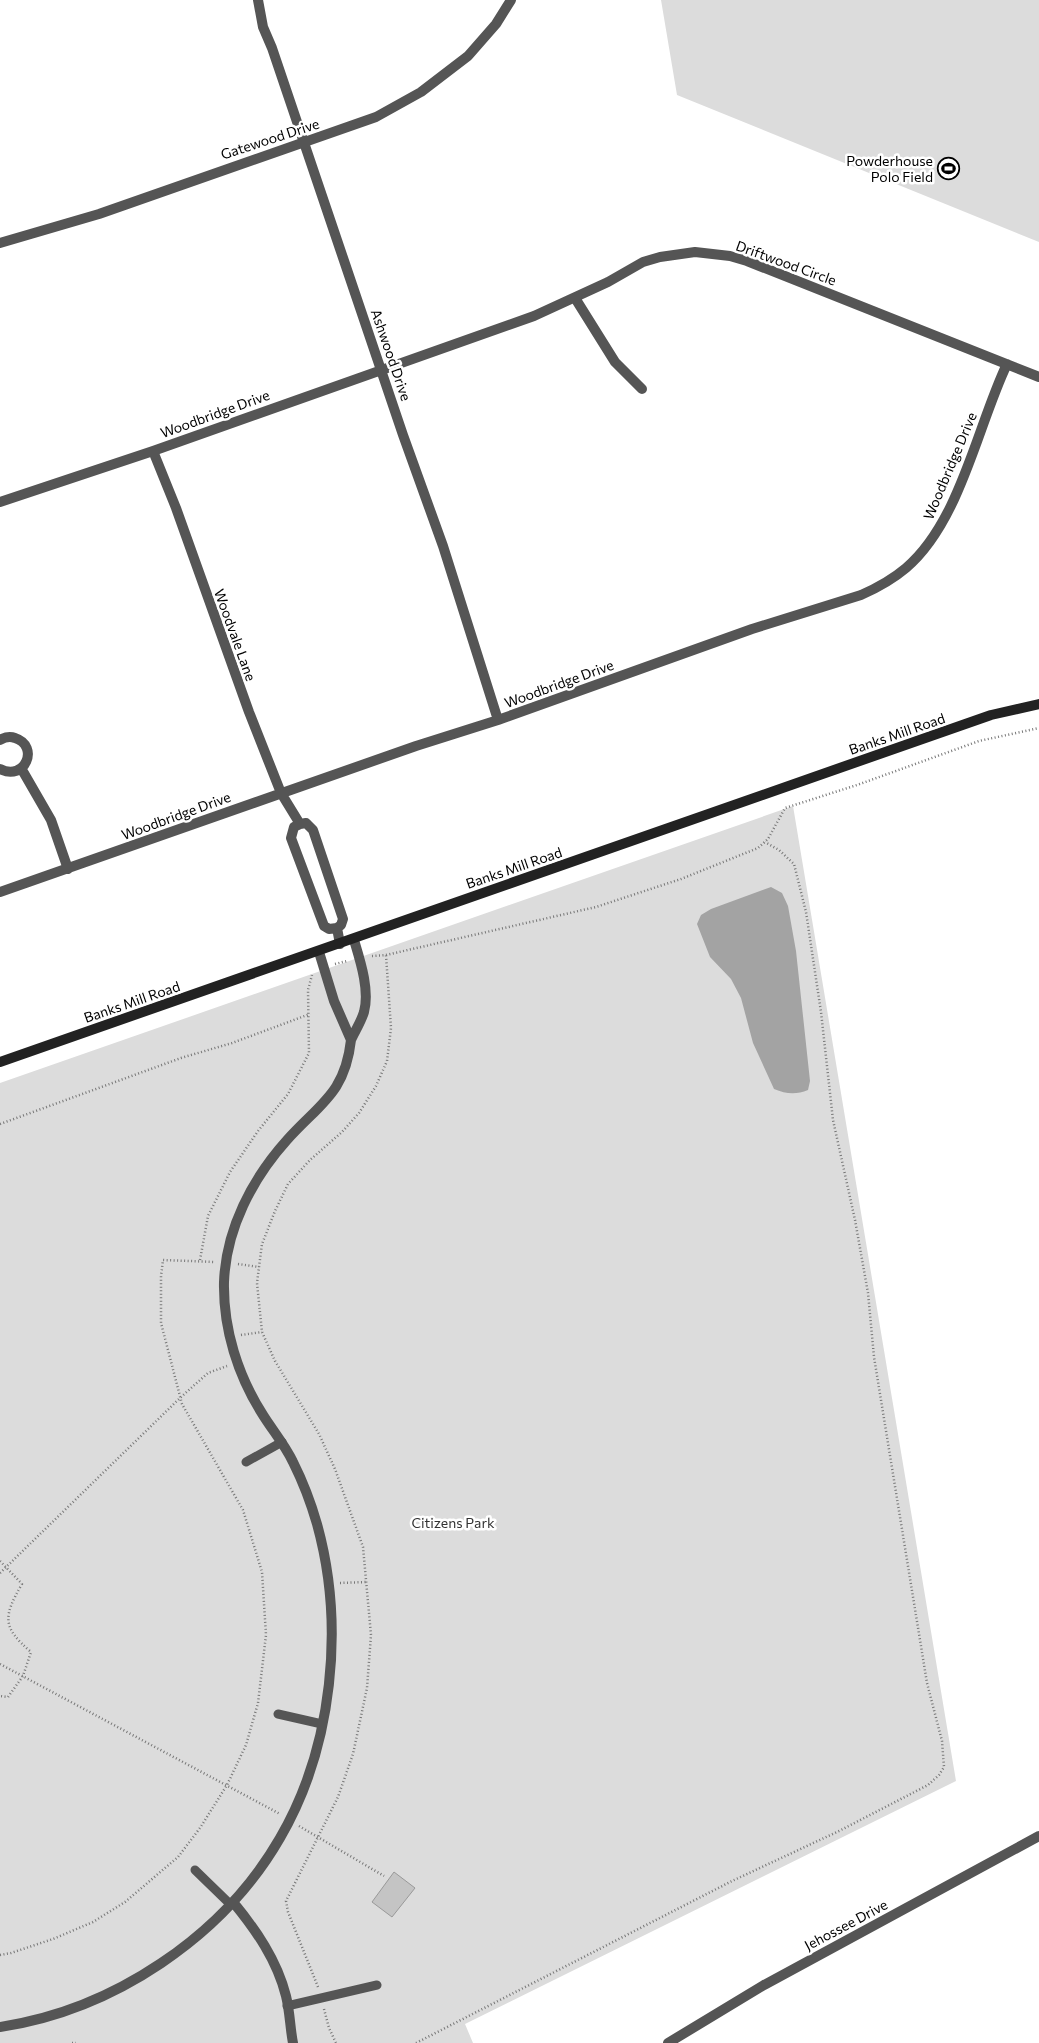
<svg xmlns="http://www.w3.org/2000/svg" width="1039" height="2043" viewBox="0 0 1039 2043" font-family="Commissioner,sans-serif">
<rect width="100%" height="100%" fill="#fff"/>
<path fill="#dcdcdc" d="M661 0H1039V242L677 95Z
M793 806 956 1781 465 2024 473 2043H0V1083Z"/>
<path fill="#a3a3a3" d="M771 887 782 893 788 906 796 951 810 1081 808 1090C796 1095 786 1094 774 1089L753 1043 741 998 731 979 710 957 697 924 701 915 711 909Z"/>
<path fill="#c4c4c4" stroke="#999" d="M394 1872 415 1888 392 1917 372 1902Z"/>
<g fill="none" stroke-linecap="round" stroke-linejoin="round">
<path stroke="#777" stroke-width="2.5" stroke-dasharray="1 2.5" stroke-linecap="butt" d="M372 956 386 955 596 907 681 879 758 848 768 839 785 808 857 785 979 741 1039 728
M335 964 347 961
M0 1124 181 1058 232 1043 310 1014
M200 1260 208 1216 230 1172 258 1131 288 1094 309 1053 308 990 312 975
M238 1264 259 1267
M241 1335 262 1332
M0 1561 22 1584C3 1617 2 1627 31 1652L23 1676 8 1697 0 1696
M0 1573 181 1397 208 1373 227 1366
M340 1583 366 1582
M0 1664 280 1814
M299 1826 384 1876
M0 1955 11 1953 53 1939 93 1922 125 1902 178 1857 200 1828 227 1785 246 1745 258 1703 266 1635 262 1572 243 1510 182 1404 161 1323V1276L163 1260 215 1262
M318 1987 288 1912 286 1901 338 1797 353 1754 367 1688 371 1635 363 1547 335 1469 319 1434 275 1361 262 1332 257 1283 259 1267 262 1244 275 1211 288 1184 310 1160 342 1132 359 1113 376 1086 387 1061 391 1028 386 955
M324 2009 329 2028 336 2043
M72 2043H76
M416 2043 732 1881 839 1831 928 1785 939 1775 944 1767 942 1741 927 1683 874 1357 868 1293 855 1220 833 1120 821 1012 806 912 794 864 779 850 765 842"/>
<path stroke="#555" stroke-width="9" d="M246 1462 282 1442
M278 1714 322 1724
M195 1870 230 1904
M287 2006 377 1985"/>
<path stroke="#555" stroke-width="10" d="M258 0 263 27 272 48 403 435 443 546 498 720
M0 243 99 214 376 117 421 92 468 56 496 24 511 0
M575 298 615 362 642 389
M153 451 176 508 249 712 281 793 300 824
M0 502 153 451 534 316 608 282 643 262 660 257 695 252 730 256 747 261 1039 377
M0 740C5 737 10 736 15 738 40 746 25 782 0 769
M21 768 51 820 68 869
M0 892 416 746 498 720 752 629 861 595C877 588 893 579 906 568 960 522 977 427 1007 364
M337 928 329 929 324 926 291 838 294 827 300 824 306 823 313 830 343 919 341 925 337 928 340 944
M319 952 334 1001 351 1040C355 1031 361 1022 364 1012 370 990 360 960 354 940
M233 1902C256 1930 277 1960 286 1996 290 2012 290 2028 293 2043
M0 2027C113 2010 223 1937 280 1838 333 1747 345 1625 317 1524 311 1503 303 1482 293 1462 285 1445 273 1431 263 1415 238 1376 223 1329 224 1282 226 1229 252 1179 287 1140 319 1104 345 1094 351 1040
M668 2043 764 1985 1039 1836"/>
<path stroke="#222" stroke-width="10" d="M0 1062 991 715 1039 704"/>
</g>
<defs>
<symbol id="stadium-ring" viewBox="-11 -11 22 22"><circle r="9.5" fill="#fff" stroke="#000" stroke-width="1.5"/><path d="M0-5a6.5 5 0 1 0 0 10a6.5 5 0 1 0 0-10ZM-3.5-1.8h7v3.6h-7Z" fill="#000"/></symbol>
</defs>
<g fill-rule="evenodd">
<use href="#stadium-ring" x="936" y="156" width="25" height="25"/>
</g>
<g text-anchor="middle" stroke-width="5" stroke-linejoin="round" paint-order="stroke">
<g font-size="14" fill="#000" stroke="#fff">
<text transform="translate(270 139) rotate(-18)" y="5">Gatewood Drive</text>
<text transform="translate(786 263) rotate(20)" y="5">Driftwood Circle</text>
<text transform="translate(391 355) rotate(71)" y="5">Ashwood Drive</text>
<text transform="translate(215 414) rotate(-20)" y="5">Woodbridge Drive</text>
<text transform="translate(950 466) rotate(-67)" y="5">Woodbridge Drive</text>
<text transform="translate(235 635) rotate(70)" y="5">Woodvale Lane</text>
<text transform="translate(559 684) rotate(-20)" y="5">Woodbridge Drive</text>
<text transform="translate(897 734) rotate(-19)" y="5">Banks Mill Road</text>
<text transform="translate(176 816) rotate(-20)" y="5">Woodbridge Drive</text>
<text transform="translate(514 868) rotate(-19)" y="5">Banks Mill Road</text>
<text transform="translate(132 1002) rotate(-19)" y="5">Banks Mill Road</text>
<text transform="translate(846 1925) rotate(-28)" y="5">Jehossee Drive</text>
</g>
<g font-size="14" fill="#000" stroke="#fff" text-anchor="end">
<text x="933" y="166">Powderhouse<tspan x="933" dy="16">Polo Field</tspan></text>
</g>
<g font-size="14" fill="#333" stroke="#fff">
<text x="453" y="1528">Citizens Park</text>
</g>
</g>
</svg>
